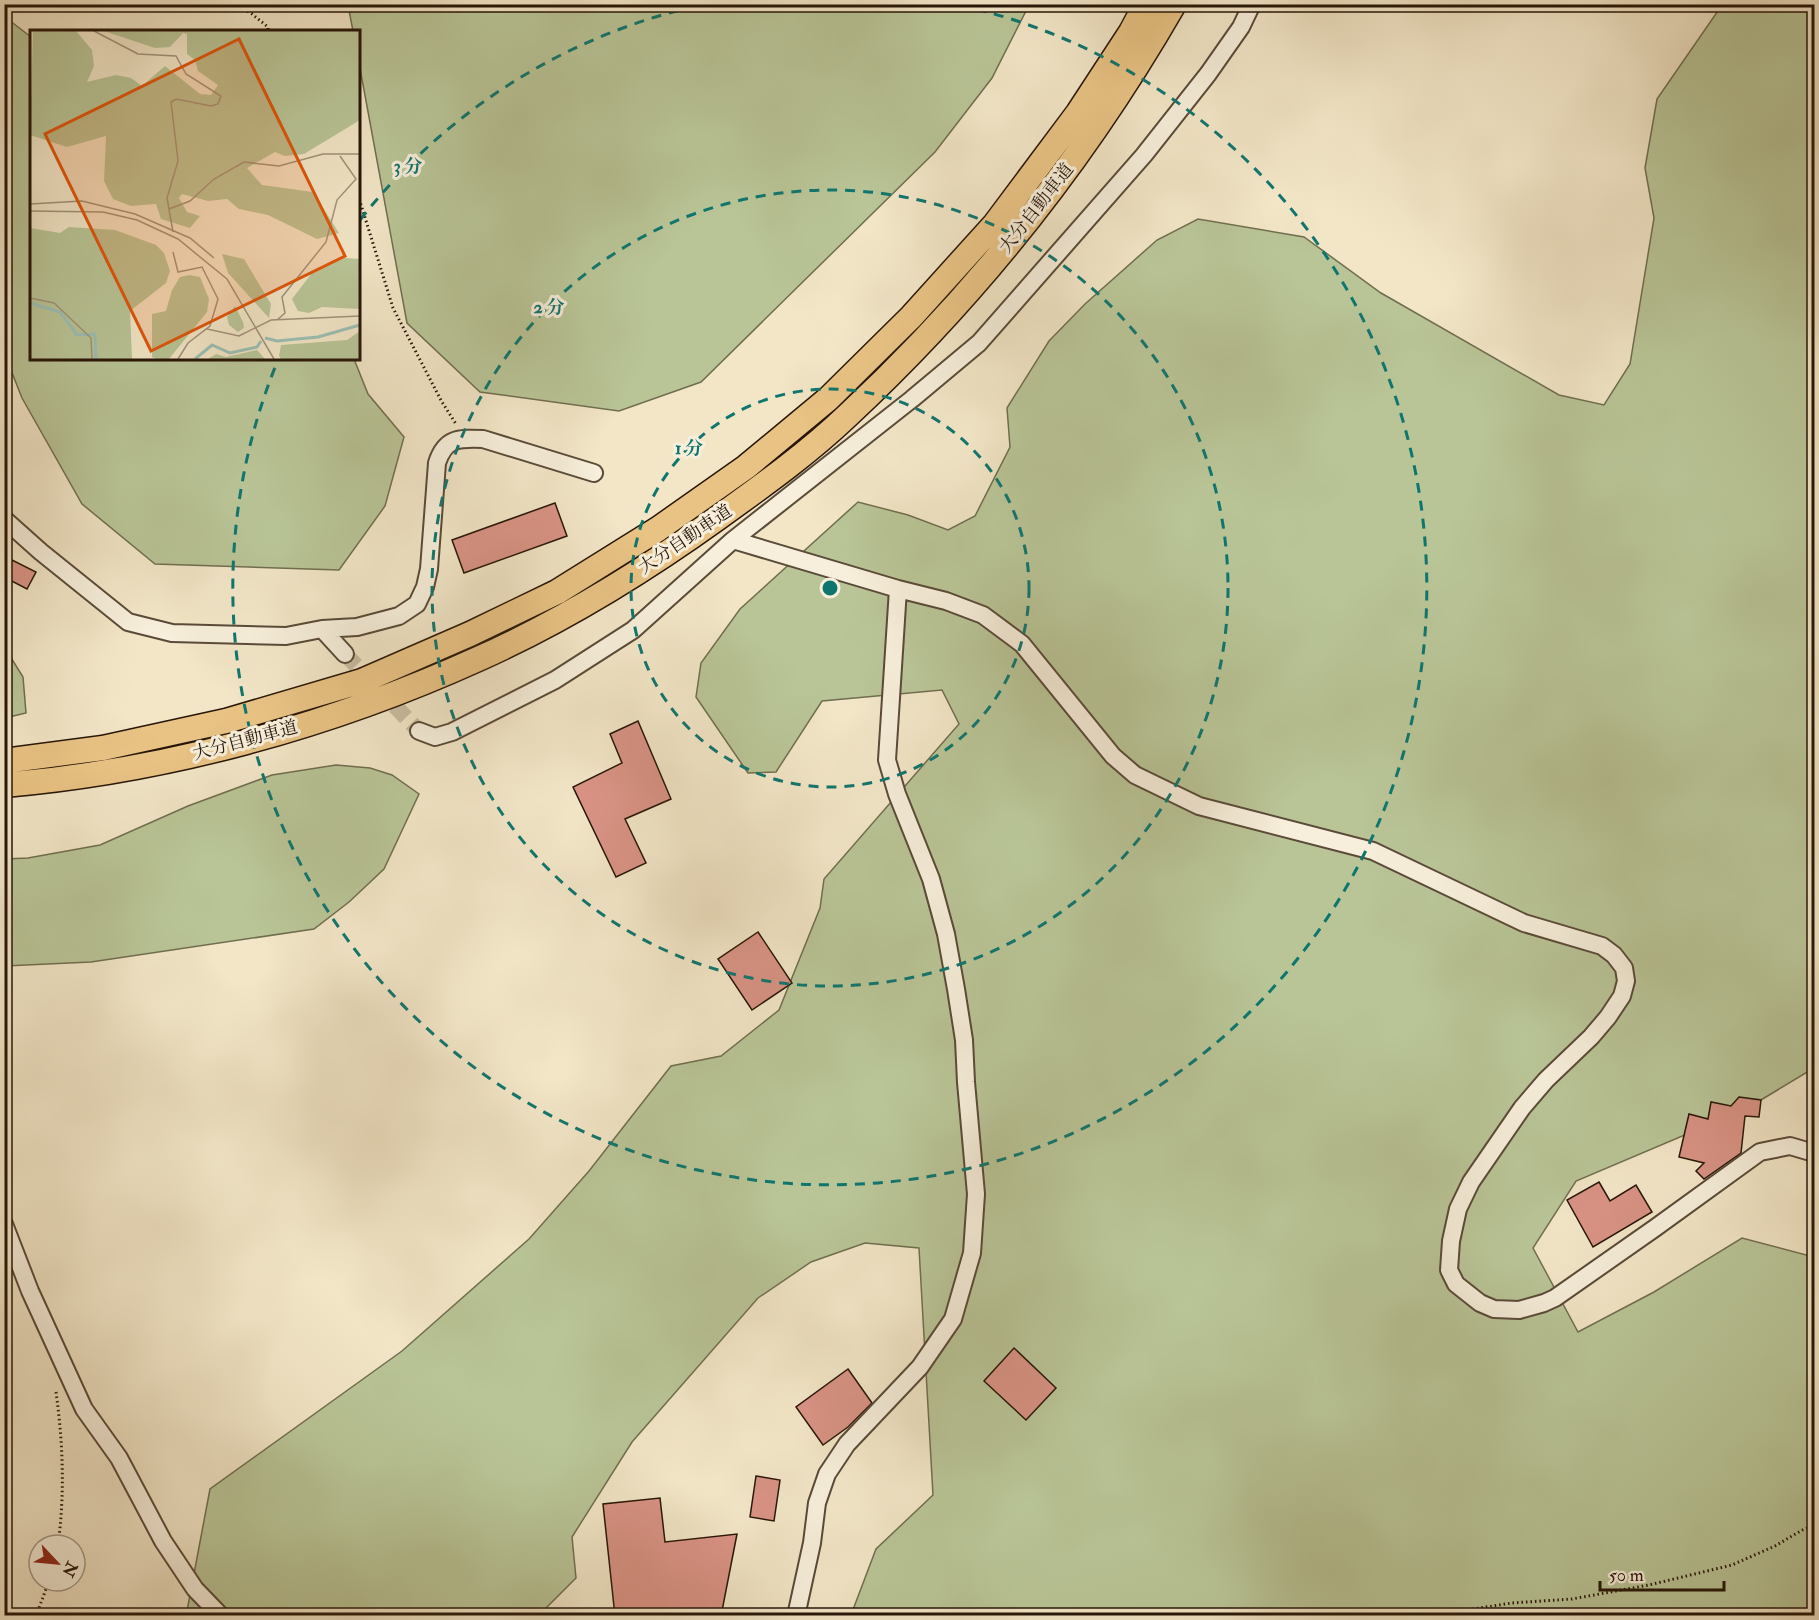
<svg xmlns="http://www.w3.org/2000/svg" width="1819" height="1620" viewBox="0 0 1819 1620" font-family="'IM FELL Double Pica','Noto Serif JP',serif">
<rect width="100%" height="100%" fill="#f2e6c7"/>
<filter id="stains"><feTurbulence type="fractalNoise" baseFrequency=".00333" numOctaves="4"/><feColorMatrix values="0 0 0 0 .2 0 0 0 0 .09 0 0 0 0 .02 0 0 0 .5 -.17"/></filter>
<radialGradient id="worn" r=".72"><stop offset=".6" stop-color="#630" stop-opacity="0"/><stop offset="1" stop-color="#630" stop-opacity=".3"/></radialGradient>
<path fill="#b9c597" stroke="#706e50" stroke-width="1.5" d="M348 5V4L1029 5 992 78 935 152 701 382 619 411 480 392 407 323 359 63 358 32 353 31Z
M1722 5H1814V1068L1746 1109 1576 1181 1533 1248 1578 1332 1654 1292 1742 1238 1814 1257V1615H851L876 1549 933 1495 919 1248 865 1243 811 1262 758 1298 632 1442 572 1537 576 1578 539 1615 186 1616 210 1489 402 1351 529 1239 589 1171 671 1066 721 1056 779 1010 820 908 824 879 959 724 942 690 822 701 776 772 748 773 696 697 701 663 740 609 858 502 908 515 948 530 975 516 1010 447 1007 408 1049 341 1085 304 1157 240 1198 219 1304 237 1381 293 1559 395 1604 405 1630 364 1654 218 1645 168 1657 99Z
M5 17 31 37 32 358 354 359 368 394 404 437 385 506 339 570 155 564 82 504 22 398 5 355Z
M5 648 23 677 26 713 5 718Z
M336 765 370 768 392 775 419 794 384 869 349 902 314 929 91 962 5 966V859L28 858 100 845 188 806 272 775Z
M5 1364 11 1378 5 1498 4 1365Z"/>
<path fill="#d99385" stroke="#271608" stroke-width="1.5" d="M555 503 567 536 464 573 452 540Z
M4 556 36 572 27 589 4 577Z
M638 721 671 799 625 819 646 863 616 877 573 787 622 763 610 734Z
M758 932 792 983 752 1010 718 959Z
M1739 1097 1761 1100 1759 1117 1745 1116 1741 1153 1704 1179 1696 1171 1704 1163 1679 1157 1689 1114 1708 1119 1711 1102 1731 1106Z
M1599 1182 1610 1201 1636 1185 1652 1212 1593 1247 1567 1200Z
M1014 1348 1056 1388 1026 1420 984 1381Z
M848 1369 872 1403 848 1427 823 1445 796 1407Z
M756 1476 780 1480 774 1521 750 1517Z
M660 1498 665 1542 737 1534 721 1616H615L603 1504Z"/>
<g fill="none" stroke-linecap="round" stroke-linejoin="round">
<path stroke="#c9bca1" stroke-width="16" stroke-dasharray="16 8" stroke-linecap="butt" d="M345 654 419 731"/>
<defs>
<path id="minor" d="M4 519 41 552 128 622 172 633 286 636 322 629 357 627 399 616 417 604 425 587 429 569 437 463C445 438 458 438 483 439L594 473
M733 540 898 589 946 601 983 615 1022 644 1113 756 1135 775 1199 806 1373 851 1524 923 1602 946 1614 955 1624 968 1626 981 1622 996 1608 1017 1591 1037 1546 1080 1522 1108 1471 1182 1458 1209 1451 1241 1449 1270 1456 1284 1480 1303 1494 1309 1519 1310 1544 1303 1555 1298 1655 1228 1760 1152 1790 1146 1814 1153
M322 629 345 654
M419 731 435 737 452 732 555 680 633 630 733 540 912 399 979 343 1144 155 1208 74 1241 27 1252 4
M4 1224 30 1291 84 1409 119 1458 163 1541 195 1589 221 1616
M796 1616 812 1543 817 1503 827 1474 847 1444 920 1367 953 1319 972 1253 976 1194 966 1082 964 1040 956 989 946 934 931 879 897 794 887 760 898 589"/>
<path id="highway" d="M4 761 103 748 226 721 362 681 470 634 557 592 658 529 746 467 828 399 911 317 995 224 1078 113 1131 32 1146 4
M4 785C167 771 330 726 478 659 563 621 644 571 719 517 762 486 807 454 846 417 975 297 1086 157 1174 4"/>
</defs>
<use href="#minor" stroke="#5a4a38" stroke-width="20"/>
<use href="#highway" stroke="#271608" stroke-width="27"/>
<path stroke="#271608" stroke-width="3" stroke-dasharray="1.5 3" stroke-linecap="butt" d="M236 4 252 14 268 27V32
M358 195 393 308 442 402 456 424
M56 1392C63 1443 65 1493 58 1545
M36 1616 49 1581
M1428 1616 1512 1603 1572 1599 1649 1585 1732 1565 1775 1546 1804 1529 1814 1526"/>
<use href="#minor" stroke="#f7efdb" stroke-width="16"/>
<use href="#highway" stroke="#e9c384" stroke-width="24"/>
</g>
<g fill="none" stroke="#0f766e" stroke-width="3" stroke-dasharray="10 8">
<circle cx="830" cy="588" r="199"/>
<circle cx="830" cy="588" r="398"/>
<path d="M360 220A597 597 0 0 1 701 5M959 5A597 597 0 1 1 278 360"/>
</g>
<g text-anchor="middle" stroke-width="6" stroke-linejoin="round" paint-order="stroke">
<g font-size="18" fill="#271608" stroke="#f7efdb">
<text transform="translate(1036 208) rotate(-52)" y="6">大分自動車道</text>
<text transform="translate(685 539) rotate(-34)" y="6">大分自動車道</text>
<text transform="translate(245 740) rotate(-15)" y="6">大分自動車道</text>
</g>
</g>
<g transform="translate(30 30)">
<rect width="330" height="330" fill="#f2e6c7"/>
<path d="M3 1H46L62 20 64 36 57 52 86 45 101 48 112 56 135 36 170 64 181 65 188 55 168 41 165 30 157 24V4L153 3 140 17 125 18 74 1H330V90L274 124 255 126 245 122 217 138 232 155 283 162 309 203 287 209 238 185 209 179 197 169 178 171 152 164 149 168 157 182 170 186 160 198 131 189 126 174 101 176 83 169 74 151 76 106 37 117 0 105ZM39 197 85 200 126 215 134 223 140 241 136 253 100 281 102 329H0V198L30 203ZM192 224 214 229 241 274 239 288 198 243ZM315 228 330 229V279L292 277 279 283 268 281 262 269 285 239ZM159 245 170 247 179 269 177 282 139 329H126L122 327V284L136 281 142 260 150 247ZM205 276 213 292 214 298 208 302 199 295 197 287ZM330 301V329H251L249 326 251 315 317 310ZM227 320 235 329H178L186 324 196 327Z" fill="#b9c597"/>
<path fill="none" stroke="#9bc0b6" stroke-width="3" d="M0 273 30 282 47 305 65 304 66 329M235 308 247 311 288 307 330 295M165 329 182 315 200 323 227 317 231 311"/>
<path fill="none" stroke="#a1937b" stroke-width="1.5" d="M64 1 108 24 146 26 156 44 191 66 188 74 181 76 146 69 141 72 148 131 137 168 143 202M0 174 52 171 105 184 160 208 184 228M139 179 160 171 184 149 214 132 249 136 293 124H330M0 181 73 182 107 190 148 209 197 249 244 329M143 222 148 242 172 237 188 269 180 296 158 313 148 329M0 268 24 273 61 308 62 329M247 290 255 283 252 267 296 212 307 170 326 149 310 126M177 299 209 306 241 290 330 286"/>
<path fill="#de560c" fill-opacity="0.15" stroke="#de560c" stroke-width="3" d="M209 9 315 226 121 321 15 104Z"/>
<rect width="330" height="330" fill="none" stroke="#271608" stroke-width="3"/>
</g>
<circle cx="830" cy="588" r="9" fill="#0f766e" stroke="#f7efdb" stroke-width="3"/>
<g font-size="18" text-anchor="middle" font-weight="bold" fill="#0f766e" stroke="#f7efdb" stroke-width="6" stroke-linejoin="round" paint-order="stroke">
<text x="408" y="172">3 分</text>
<text x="549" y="313">2 分</text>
<text x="689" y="454">1 分</text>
</g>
<rect width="1819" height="1620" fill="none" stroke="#f2e6c7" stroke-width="24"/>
<rect x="6" y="6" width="1807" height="1608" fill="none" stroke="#271608" stroke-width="3"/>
<rect x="12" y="12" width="1795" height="1596" fill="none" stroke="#271608" stroke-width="1.5"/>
<g transform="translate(57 1563) rotate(116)"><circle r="28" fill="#f7efdb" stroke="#a49887" stroke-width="1.5"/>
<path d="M0-4.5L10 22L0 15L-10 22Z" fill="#8f2418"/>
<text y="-9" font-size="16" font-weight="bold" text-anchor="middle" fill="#271608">N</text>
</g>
<path d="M1600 1581v9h124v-9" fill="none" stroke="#271608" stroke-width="3"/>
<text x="1609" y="1581" font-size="18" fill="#271608" stroke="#f7efdb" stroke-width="4.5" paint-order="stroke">50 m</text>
<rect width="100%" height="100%" filter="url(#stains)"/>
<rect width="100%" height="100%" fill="url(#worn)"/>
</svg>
